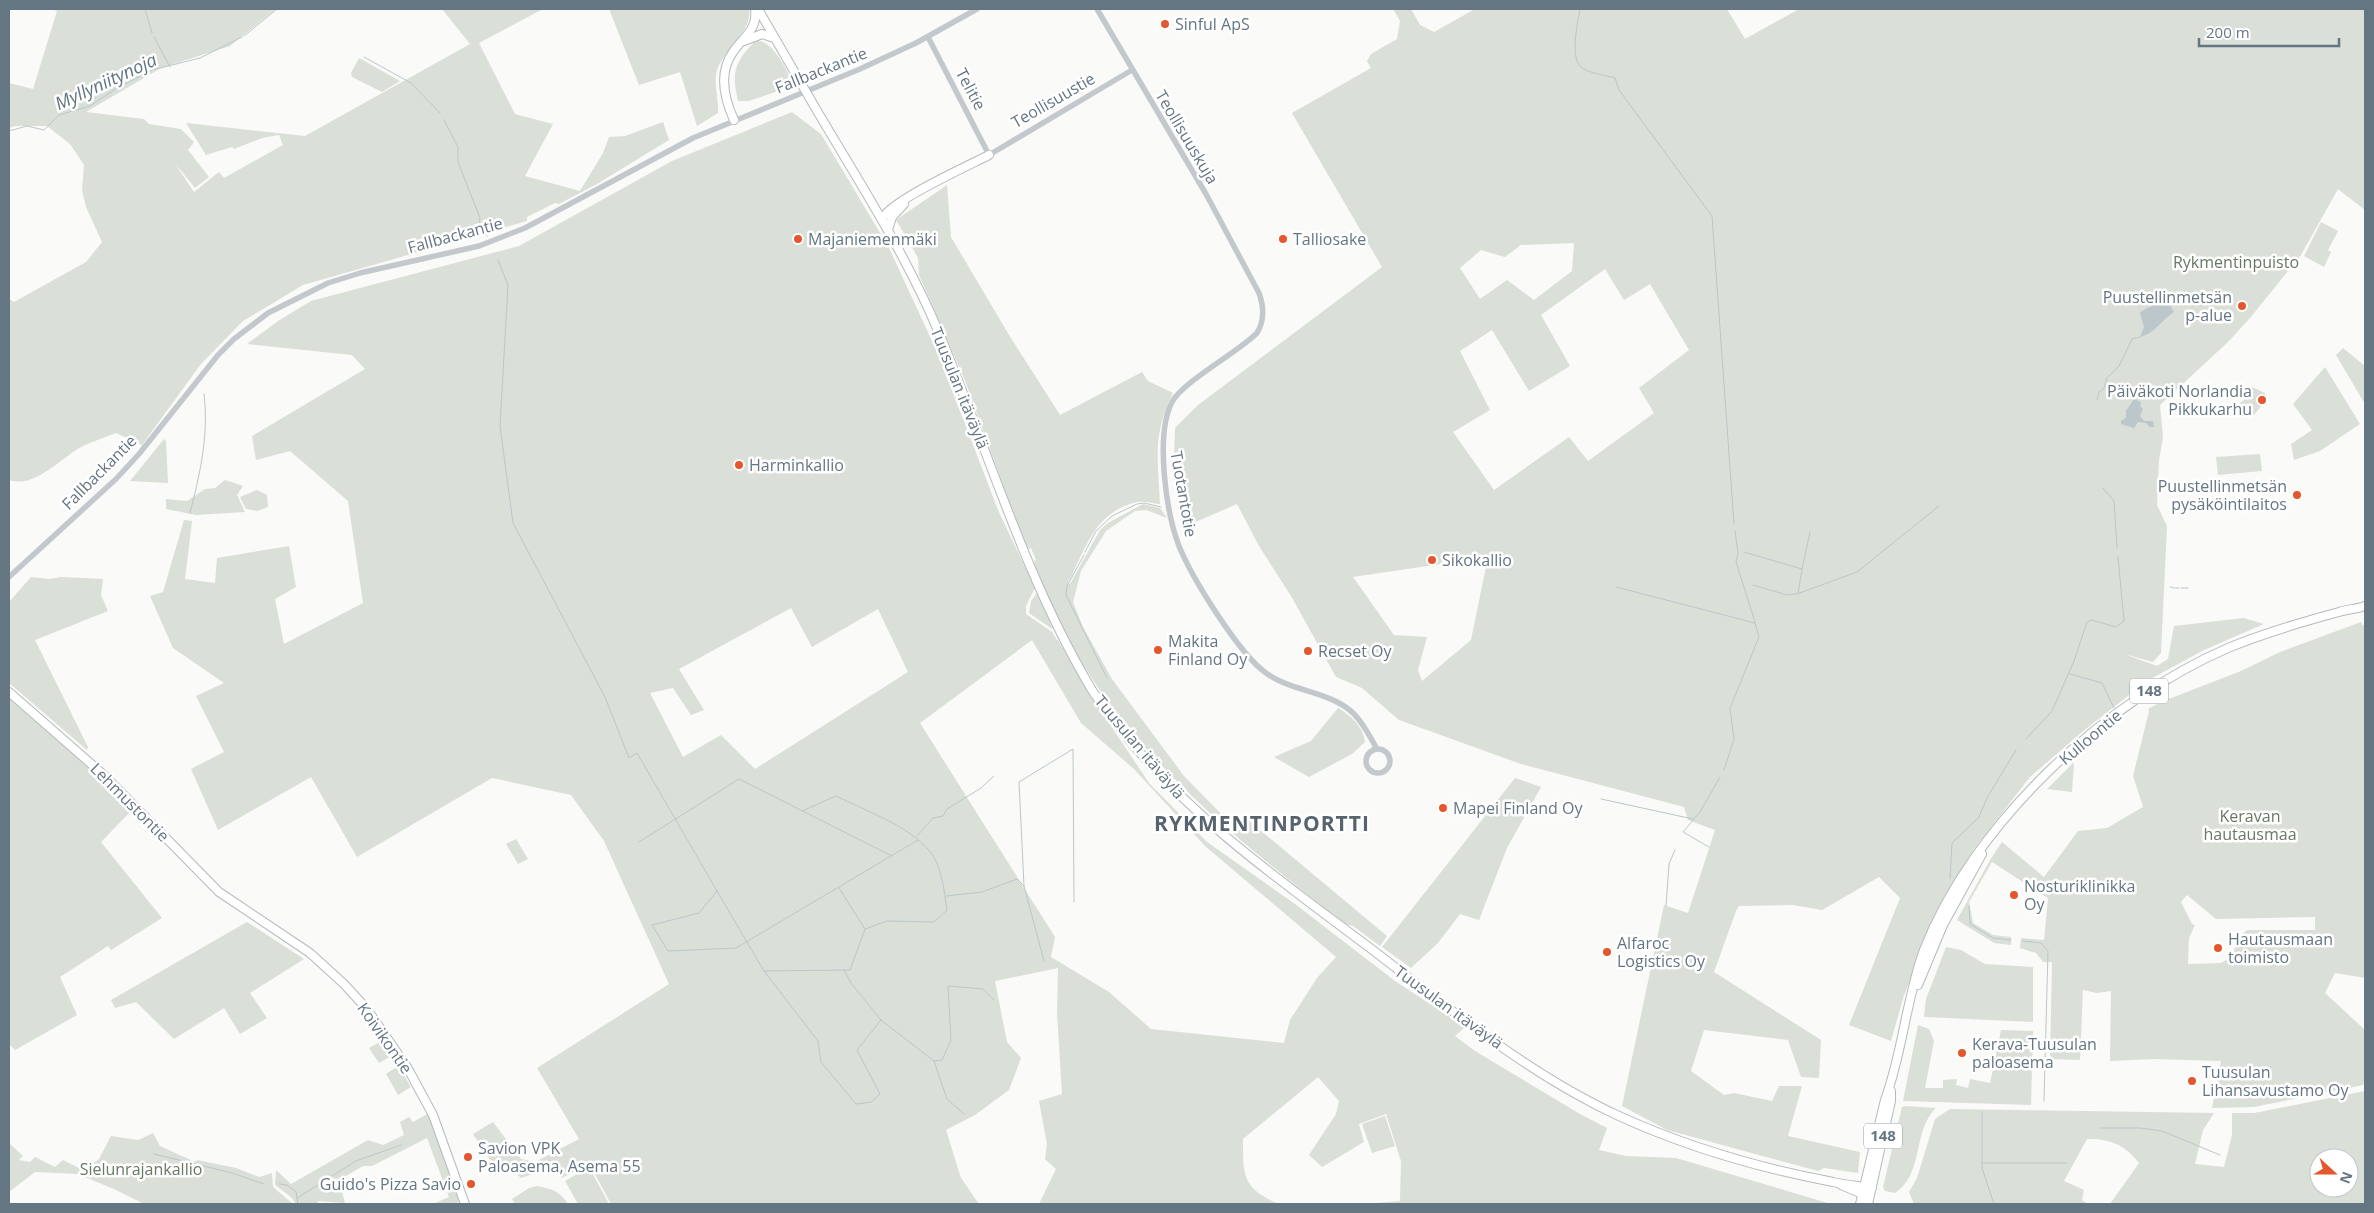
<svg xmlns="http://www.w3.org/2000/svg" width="2374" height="1213" viewBox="0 0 2374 1213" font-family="'Open Sans',sans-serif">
<rect width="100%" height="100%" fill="#fafaf8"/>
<path fill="#dadfd7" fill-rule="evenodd" d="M51 9H276L230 46 161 68 86 112 144 119 149 124 181 129 194 142 188 150 209 177 195 188 174 162 194 192 219 172 224 178 283 145 279 135 262 138 234 149 232 147 206 155 186 123 305 136 470 44 442 9H543L479 43 515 114 553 124 525 176 580 191 603 153 609 137 625 136 663 122 669 140 597 184 559 204 555 203 527 217V221L303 285 243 321 201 364 142 445 116 433C105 437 94 441 83 446 61 457 36 489 9 480V299L14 302 86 262 102 242 86 207 82 190 84 165 70 144 47 126H15L9 128V83L33 89 57 11Z
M609 9H749C753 31 724 49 717 70 713 83 719 99 718 113L697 126 680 72 639 85Z
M1393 9H1411L1420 25 1434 32 1475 9H1727L1745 39 1799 9H2365V210L2338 189 2301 255 2250 318 2229 341 2160 405 2163 437 2159 460 2157 505 2167 526 2161 653 2153 662 2124 654 2157 666 2168 659 2174 626 2244 618 2264 624 2204 650 2147 681 2082 732 2030 777 1974 849 1947 894 1904 995 1891 1041 1849 1025 1900 898 1879 877 1822 910 1793 905 1739 906 1736 911 1714 972 1821 1040 1819 1078 1801 1077 1788 1040 1704 1030 1691 1071 1724 1095 1734 1093 1772 1101 1779 1086H1802L1788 1136 1860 1152 1858 1173 1824 1168 1818 1171 1667 1130 1622 1106 1664 905 1688 913 1715 830 1688 820 1684 807 1521 764 1399 720 1362 688 1336 677 1291 596 1259 546 1237 504 1184 527 1174 458 1175 428 1198 405 1382 267 1292 113 1371 68 1367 61 1371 54 1397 39 1400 21ZM1574 243 1572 271 1534 300 1507 280 1480 299 1460 268 1481 250 1505 257 1521 245ZM1605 269 1624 300 1650 284 1689 350 1639 388 1654 413 1588 461 1569 437 1494 490 1453 432 1490 410 1460 351 1492 330 1529 391 1570 366 1541 315ZM1488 557 1471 640 1422 681 1418 670 1427 637 1394 635 1353 577Z
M756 40C774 42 784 67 793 81L790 87 749 101H738C731 71 735 62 756 40Z
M359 58 400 81 382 92 352 77 351 73Z
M792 112 821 134 889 248 939 356 998 510 1035 588 1026 606V614L1052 632 1057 640H1058L1087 690 1149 783 1207 842 1295 904 1395 981 1465 1027 1455 1036 1475 1051 1580 1114 1607 1128 1599 1150 1626 1156 1676 1158 1831 1204H1363L1400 1201 1401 1161 1386 1114 1359 1124 1364 1142 1322 1167 1309 1155 1336 1114 1339 1101 1318 1077 1243 1139C1243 1175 1242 1189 1279 1204H1039L1056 1169 1045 1159 1047 1144 1039 1101 1062 1094 1057 1013 1058 968 995 981 1007 1042 1021 1058 1009 1090 975 1115 946 1130 961 1178 979 1204H611L589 1163 562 1178 554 1170H544L521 1178 506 1164 495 1176 493 1164 473 1134 493 1122 521 1159 535 1162 579 1139 537 1068 669 984 604 841 571 795 492 778 357 857 311 777 218 830 191 769 224 752 196 696 224 683 173 648 150 596 163 592 184 520 192 521 185 579 215 583 217 558 289 546 296 587 275 599 284 644 363 603 348 501 290 451 256 460 252 436 365 369 352 355 247 344 278 321 311 301 519 246 672 161ZM791 608 812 647 878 609 908 672 755 769 721 735 683 757 650 693 673 688 691 715 704 710 679 669ZM1032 640 1081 723 1134 769 1205 846 1336 957 1317 978 1290 1020 1284 1043 1151 1029 1109 992 1051 957 1055 937 920 723Z
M947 185 951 237 1009 335 1060 415 1142 372 1148 381 1173 393C1152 435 1158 460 1160 504 1152 503 1142 500 1133 503 1094 514 1085 550 1068 583L1070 584 1100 530 1108 523 1143 504 1160 508 1167 518 1146 510 1135 511 1106 531 1081 571 1073 602 1083 627 1112 679 1184 776 1235 828 1248 820 1387 936 1380 946 1353 926 1345 924C1236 839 1126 753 1062 627 1052 606 1040 584 1034 561L1036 560 1031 548 1029 549 1023 539 964 378 919 275 918 258 896 220Z
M2321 222 2338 231 2328 250 2331 252 2324 267 2304 256Z
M2343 348 2365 366V404L2336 355Z
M2325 367 2360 424 2320 451 2294 460 2291 444 2312 430 2293 404Z
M2250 386 2265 393V401L2254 415H2240L2239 404 2245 399 2242 396Z
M164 439 166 441 168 483 130 481Z
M2260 454 2262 471 2218 475 2216 457Z
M225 480 243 486 237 495 245 512 196 515 166 509V499L187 501 205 489 215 488Z
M257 490 267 495 268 507 257 511 246 509 240 497Z
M31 577 50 579 61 577 103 579 101 595 108 611 35 640 88 747 87 750 9 683V602Z
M1037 593 1053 629H1052L1029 613 1031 601Z
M2361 622 2362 625 2365 624V978L2335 973 2325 993 2365 1030V1083L2363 1085 2254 1107 2212 1108 2221 1061 2154 1059 2110 1061 2111 991 2097 993 2083 990 2080 1060 2050 1059 2052 962H2043L2036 953 2020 948 2021 938 2044 940 2048 898 1992 862 1969 902 1973 923 1993 935 2011 937V945L1994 943 1957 920 1990 860 2002 842 2044 877 2078 831 2107 828 2143 807 2133 776 2149 711 2148 709 2161 702 2241 671 2280 652ZM2187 895 2216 919 2315 917V930H2247L2237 938 2233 956 2221 963 2188 964 2189 938 2195 925 2192 924 2181 902Z
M9 698 99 776 112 793 133 809 101 842 162 918 111 950 108 946 60 977 77 1015 15 1050 9 1044Z
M1338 708C1351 716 1363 726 1365 742L1352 754 1309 777 1274 757 1311 741Z
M2074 762 2072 792 2047 789Z
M1515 778 1541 787 1507 848 1479 920 1460 914 1438 943 1411 968 1382 947Z
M516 839 528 859 518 864 506 844Z
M247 922 304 959 250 993 267 1018 240 1034 224 1008 174 1039 136 1002 115 1008 111 1000Z
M1946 947 1961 950 1985 964 2033 967V1022L1924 1017 1926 999Z
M1918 1025 1929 1029 1934 1041 1925 1088H1943V1080L1957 1079 1956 1085 1968 1088 1970 1079 1990 1083 2001 1030 2033 1031 2031 1105 1903 1101Z
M385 1039 395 1054 379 1063 369 1048Z
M398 1066 411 1087 398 1095 386 1074Z
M2365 1091V1204H2110L2139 1163C2126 1145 2109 1138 2087 1139L2064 1181 2084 1190 2082 1200 2088 1204H1914L1909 1192 1917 1178 1935 1119 1950 1109 2214 1113 2203 1130 2195 1164 2224 1167 2232 1135V1113H2254ZM2319 1158H2349V1188H2319Z
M1905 1106 1936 1108C1912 1131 1924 1175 1895 1193L1885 1191 1883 1187 1902 1107Z
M429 1113 462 1204 459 1201 457 1204 435 1203 449 1197 427 1138 372 1166H363L339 1180 345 1203 318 1201 317 1204H296L291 1197 275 1185 276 1170 291 1184 368 1140 383 1145 404 1135 400 1122 409 1117 413 1122Z
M1385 1116 1395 1146 1372 1153 1362 1124Z
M153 1133 160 1146 195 1162 197 1160 236 1168 259 1177 272 1173 273 1187 293 1204H144L114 1189 82 1176 87 1168 99 1159 111 1136 138 1140Z
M9 1143 23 1156 19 1160 30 1162 35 1157 55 1167 63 1160 81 1169 78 1174 35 1172 9 1192Z
M589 1167 609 1204H578L565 1181Z
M537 1186C552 1189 560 1191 568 1204H515L512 1199 529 1188Z"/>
<path fill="#bbc7cb" d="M2164 301 2168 302 2174 312C2161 320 2156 333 2140 337L2144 327 2140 313C2147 306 2156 306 2164 301Z
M2134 399 2141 402 2140 406 2143 409 2140 416 2144 421H2153L2154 427H2150L2146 423 2138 422 2134 428 2121 424V421L2126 418V411Z"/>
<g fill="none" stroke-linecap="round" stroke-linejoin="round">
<path stroke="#bbc7cb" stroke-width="1" d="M145 9 152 33
M1580 9C1578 22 1568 62 1584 69 1593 74 1605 75 1615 78L1619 90 1712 216 1734 524
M244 36 277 9
M154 37 170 67
M364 57 411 83 440 113
M444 120 458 147V162L480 218C478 227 480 231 487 236
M9 131 27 126 44 130 59 115 90 106 117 88 152 70 200 58 242 37
M498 260 508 285 500 426 513 523 605 697 629 758 637 753 717 891 699 913 652 925 668 951 736 948 918 840
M2097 400 2099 392 2104 388 2107 378 2119 366 2132 339 2140 337
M2103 488 2114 501 2117 548
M190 513C200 473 209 436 204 394
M1735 531 1738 553 1736 562 1755 622
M1085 552 1096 531 1112 516 1137 504 1144 503 1161 507
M1744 552 1802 569 1810 532
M1084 555 1067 586 1066 595 1107 678
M1753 585 1787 595 1797 594 1857 572 1939 506
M1616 587 1755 623 1759 637 1730 708 1734 739 1724 770
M2170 587 2174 588
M2175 588H2179
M2181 588H2188
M1798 593 1802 570
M2070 674 2102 683 2114 708
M2026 739 2052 711 2074 661 2087 622 2092 620 2116 627 2124 621 2118 557
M1601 799 1693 819
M802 811 836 796C866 811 905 824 928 849 942 864 944 891 947 910L934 922 887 921 865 929
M917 836 933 818 943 816 947 809 981 788 994 776
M639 842 739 779 892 856
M1709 847 1683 832 1700 812 1720 777
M1950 878 1952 843 1979 817 1987 798 2016 750
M717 891 764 971 818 1041 821 1062 856 1104 871 1102 880 1094 857 1050 881 1020
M946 896 982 892 1017 879 1024 886
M1666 906 1669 864 1675 850
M1969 906 1970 924 1993 938 2011 940
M2023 941 2041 943 2048 951 2044 1101
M1044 961 1024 886 1019 782 1073 749 1074 902
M844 970 851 983 881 1020 934 1061 947 1099 964 1114
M764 971 850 970 865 929 839 888
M934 1061 942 1060 951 1040 948 986 983 989 994 1000
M1982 1112V1168L1994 1204
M2101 1128H2140L2162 1131 2220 1155
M154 1154 232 1173 264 1184
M1983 1163H2067
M279 1184 287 1185 296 1192 298 1204
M297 1198 356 1161 401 1145"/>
<defs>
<path id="major" d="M758 9 787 59
M744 41 762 34 774 38
M816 109C859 182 906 254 939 333 988 450 1024 575 1089 685 1100 704 1114 720 1127 737 1196 823 1287 885 1374 951 1451 1010 1530 1075 1619 1116 1687 1147 1759 1168 1833 1182 1846 1185 1859 1186 1872 1188
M734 120C724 98 718 73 733 52 743 37 758 30 755 9
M882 220C885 203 970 165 989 155
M888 230 892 217 904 204
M9 692 105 776 219 892 310 953 344 984 367 1009 407 1067 433 1115 465 1204
M1918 985 1943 925 1982 854
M1841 1185 1867 1196
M1860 1204 1885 1100C1903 1051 1906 999 1924 950 1973 824 2105 701 2228 648 2264 633 2302 622 2339 612 2348 609 2357 609 2365 606
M1868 1204 1891 1101V1091"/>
</defs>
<use href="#major" stroke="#b5babe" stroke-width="10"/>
<path stroke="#c3c8cc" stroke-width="5.5" d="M1097 9 1206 194 1259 293C1264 307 1265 320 1257 333 1237 353 1184 381 1172 402 1155 435 1166 512 1179 546 1192 578 1239 654 1266 673 1292 692 1331 691 1354 714 1364 724 1370 737 1377 749
M928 37 989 155 1132 70
M9 577 116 479 139 454 218 355 234 339 268 313 328 283 360 273 479 246 525 228 693 138 860 69 916 43 977 9
M1366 761a12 12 0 1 1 24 0a12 12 0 1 1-24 0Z"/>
<use href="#major" stroke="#fff" stroke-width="8"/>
<defs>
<path id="major-bridge" d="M787 59 816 109"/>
</defs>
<use href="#major-bridge" stroke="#b5babe" stroke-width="10" stroke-linecap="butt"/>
<use href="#major-bridge" stroke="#fff" stroke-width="8"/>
</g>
<g fill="#e4572e" stroke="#fff" stroke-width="2">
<circle cx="1165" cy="24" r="5"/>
<circle cx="798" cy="239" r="5"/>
<circle cx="1283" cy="239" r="5"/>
<circle cx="2242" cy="306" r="5"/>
<circle cx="2262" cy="400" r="5"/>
<circle cx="739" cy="465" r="5"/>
<circle cx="2297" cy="495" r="5"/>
<circle cx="1432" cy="560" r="5"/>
<circle cx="1158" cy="650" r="5"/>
<circle cx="1308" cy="651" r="5"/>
<circle cx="1443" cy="808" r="5"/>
<circle cx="2014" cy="895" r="5"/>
<circle cx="2218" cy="948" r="5"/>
<circle cx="1607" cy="952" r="5"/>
<circle cx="1962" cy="1053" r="5"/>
<circle cx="2192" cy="1081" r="5"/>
<circle cx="468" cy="1157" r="5"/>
<circle cx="471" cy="1184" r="5"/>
</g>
<g text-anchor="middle" stroke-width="5" stroke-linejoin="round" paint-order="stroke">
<g fill="#fff" stroke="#939fa8" stroke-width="1">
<rect x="2130" y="678.5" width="38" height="25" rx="4"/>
<rect x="1864" y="1123.5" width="38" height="25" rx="4"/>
</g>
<g font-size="15" font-weight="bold" fill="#657683">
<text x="2149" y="696">148</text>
<text x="1883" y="1141">148</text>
</g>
<g font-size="16" fill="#657683" stroke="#fff" text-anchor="start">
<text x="1175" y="30">Sinful ApS</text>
<text x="808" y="245">Majaniemenmäki</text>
<text x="1293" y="245">Talliosake</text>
<text x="2232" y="303" text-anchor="end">Puustellinmetsän<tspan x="2232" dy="18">p-alue</tspan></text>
<text x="2252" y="397" text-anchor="end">Päiväkoti Norlandia<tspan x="2252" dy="18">Pikkukarhu</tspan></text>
<text x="749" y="471">Harminkallio</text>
<text x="2287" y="492" text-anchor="end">Puustellinmetsän<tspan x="2287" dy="18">pysäköintilaitos</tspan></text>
<text x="1442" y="566">Sikokallio</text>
<text x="1168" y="647">Makita<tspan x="1168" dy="18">Finland Oy</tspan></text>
<text x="1318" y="657">Recset Oy</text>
<text x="1453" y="814">Mapei Finland Oy</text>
<text x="2024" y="892">Nosturiklinikka<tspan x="2024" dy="18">Oy</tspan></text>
<text x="2228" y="945">Hautausmaan<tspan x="2228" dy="18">toimisto</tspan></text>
<text x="1617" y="949">Alfaroc<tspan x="1617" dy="18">Logistics Oy</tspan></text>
<text x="1972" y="1050">Kerava-Tuusulan<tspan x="1972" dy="18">paloasema</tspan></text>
<text x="2202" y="1078">Tuusulan<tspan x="2202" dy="18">Lihansavustamo Oy</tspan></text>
<text x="478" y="1154">Savion VPK<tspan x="478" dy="18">Paloasema, Asema 55</tspan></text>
<text x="461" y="1190" text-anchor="end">Guido's Pizza Savio</text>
</g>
<g font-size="16" fill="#657683" stroke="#fff">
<text transform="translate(821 70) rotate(-22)" y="6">Fallbackantie</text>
<text transform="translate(971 89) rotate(62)" y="6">Telitie</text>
<text transform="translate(1053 100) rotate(-30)" y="6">Teollisuustie</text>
<text transform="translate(1187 137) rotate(59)" y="6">Teollisuuskuja</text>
<text transform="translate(455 235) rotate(-15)" y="6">Fallbackantie</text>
<text transform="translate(960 388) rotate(68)" y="6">Tuusulan itäväylä</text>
<text transform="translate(99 472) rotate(-45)" y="6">Fallbackantie</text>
<text transform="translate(1184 494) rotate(80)" y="6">Tuotantotie</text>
<text transform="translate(2090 737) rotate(-40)" y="6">Kulloontie</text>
<text transform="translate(1140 747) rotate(50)" y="6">Tuusulan itäväylä</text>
<text transform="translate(130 802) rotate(45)" y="6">Lehmustontie</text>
<text transform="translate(1449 1007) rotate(36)" y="6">Tuusulan itäväylä</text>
<text transform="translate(385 1038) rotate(55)" y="6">Koivikontie</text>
</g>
<g font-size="16" fill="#687a64" stroke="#fff">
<text x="2236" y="268">Rykmentinpuisto</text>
<text x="2250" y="822">Keravan<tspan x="2250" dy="18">hautausmaa</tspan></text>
<text x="141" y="1175">Sielunrajankallio</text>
</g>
<g font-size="18" font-style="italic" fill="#60757c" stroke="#fff">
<text transform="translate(106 82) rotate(-25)" y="6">Myllyniitynoja</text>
</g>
<g font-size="21" font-weight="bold" letter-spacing="1" fill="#57646e" stroke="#fff">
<text x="1262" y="831">RYKMENTINPORTTI</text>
</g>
</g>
<rect width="2374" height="1213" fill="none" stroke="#657683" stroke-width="20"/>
<g transform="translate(2334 1173) rotate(111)"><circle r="24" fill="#ffffff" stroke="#c1c8cd"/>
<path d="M0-4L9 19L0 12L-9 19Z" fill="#e4572e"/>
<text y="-8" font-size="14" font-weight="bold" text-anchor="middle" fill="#657683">N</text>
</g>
<path d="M2199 38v8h140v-8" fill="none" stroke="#657683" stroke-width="2.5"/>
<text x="2206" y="38" font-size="15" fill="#657683" stroke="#ffffff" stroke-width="4" paint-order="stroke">200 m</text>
</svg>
